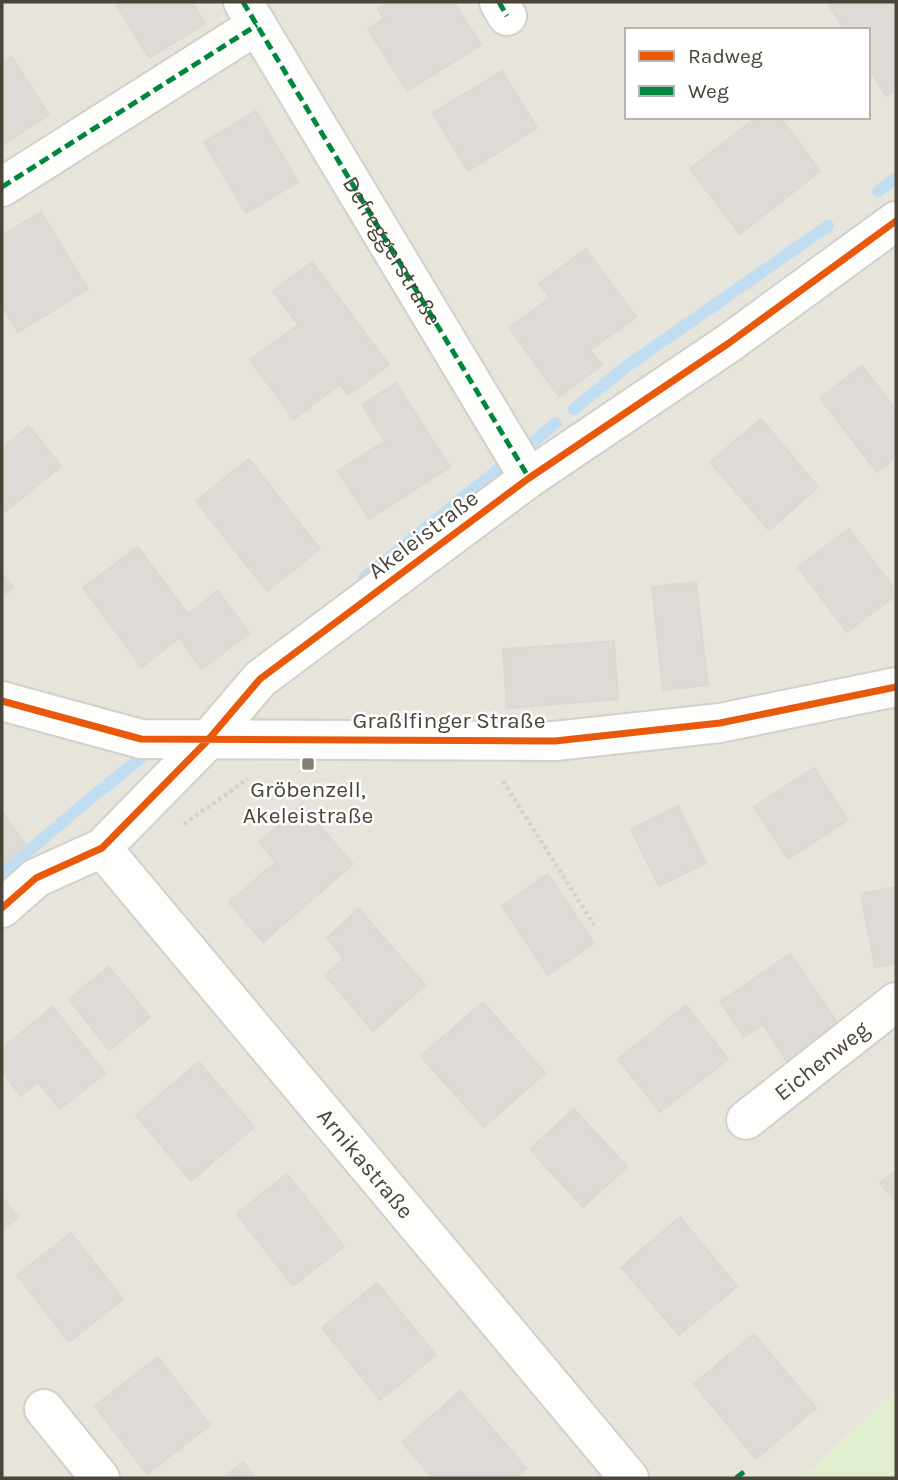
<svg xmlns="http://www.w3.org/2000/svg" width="898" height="1480" viewBox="0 0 898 1480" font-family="Karla,sans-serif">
<rect width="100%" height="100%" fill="#f4f2ee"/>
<path fill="#e7e4dc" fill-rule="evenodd" d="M2 2H896V1390L800 1478H2ZM627 30H868V117H627Z"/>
<path fill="#e1eecf" d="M896 1390V1478H800Z"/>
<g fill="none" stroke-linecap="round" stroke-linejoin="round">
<path stroke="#c0ddf1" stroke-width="12" d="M878 191 896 178
M574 409 627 366 828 226
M532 443 556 423
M364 578 500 468
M2 874 80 807 142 757"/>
</g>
<path fill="#dedbd6" stroke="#dcd9d4" stroke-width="2" d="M115 2H192L205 24 149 58Z
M390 2H428L430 5 436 2H454L481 45 407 91 368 29 384 19 378 9Z
M827 2H896V89L886 96 868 67V30H845Z
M12 57 49 115 2 145V63Z
M502 71 537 128 468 171 433 113Z
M256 111 298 182 246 213 204 142Z
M757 117H780L820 171 740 234 690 169Z
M41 212 88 289 18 332 2 306V236Z
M586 249 636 317 590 350 602 365 559 396 509 328 550 298 539 284Z
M312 262 389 365 348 395 340 384 294 419 250 360 298 325 273 291Z
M862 366 896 410V457L877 472 820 398Z
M396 383 450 467 369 519 338 471 385 441 362 405Z
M761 419 818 487 769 530 710 462Z
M29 426 61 466 6 511 2 506V448Z
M249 459 320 549 267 591 196 501Z
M849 529 896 591V595L847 632 798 567Z
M138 547 188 614 218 591 249 633 202 669 179 638 142 667 83 588Z
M2 574 13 587 2 597Z
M696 582 708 685 663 690 652 587Z
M614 641 618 699 507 708 503 649Z
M814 768 848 820 788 859 754 807Z
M301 805 353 864 263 942 229 902 276 862 259 842Z
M678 806 706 863 659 886 631 829Z
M2 812 27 846 2 865Z
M548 874 594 943 548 975 502 906Z
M896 887V963L875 967 861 894Z
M359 909 425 985 373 1031 325 975 344 958 327 938Z
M790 954 842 1029 789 1065 763 1024 744 1037 720 1002Z
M109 967 150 1017 109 1050 69 999Z
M483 1002 545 1073 484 1127 421 1056Z
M686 1005 728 1059 660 1112 618 1059Z
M53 1007 105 1073 60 1109 38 1082 21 1096 2 1072V1048Z
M199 1062 254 1127 191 1181 136 1115Z
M574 1109 627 1167 583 1207 530 1149Z
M896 1170V1203L880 1183Z
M287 1174 344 1246 293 1286 237 1214Z
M2 1197 18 1217 2 1231Z
M680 1217 737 1286 679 1335 621 1267Z
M71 1233 123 1299 69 1342 17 1275Z
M377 1283 436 1355 380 1400 322 1328Z
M754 1334 816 1408 756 1459 694 1384Z
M158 1357 210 1425 147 1474 95 1406Z
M460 1391 526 1468 515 1478H433L402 1442Z
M243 1462 256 1478H224Z"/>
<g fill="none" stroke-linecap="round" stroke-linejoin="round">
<defs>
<g id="minor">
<path id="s1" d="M243 2 529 478"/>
<path d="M499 2 507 16"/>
<path d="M2 187 257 25"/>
<path d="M2 701 141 739 555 741 720 723 896 687"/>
<path id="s2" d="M102 848 629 1478"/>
<path d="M2 908 36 878 102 848 208 740 260 679 529 478 729 343 896 221"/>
<path id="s3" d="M746 1120 896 1002"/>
<path d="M44 1409 100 1478"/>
</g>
</defs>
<use href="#minor" stroke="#d2d0cb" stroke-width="42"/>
<path stroke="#d3d2cc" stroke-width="4.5" stroke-dasharray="3.5 3.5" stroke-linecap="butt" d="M503 781 594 925
M184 824 248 779"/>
<use href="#minor" stroke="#fdfdfc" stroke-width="38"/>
<path stroke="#00873e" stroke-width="5" stroke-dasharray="10 5" stroke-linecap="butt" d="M243 2 529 478
M499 2 507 16
M2 187 257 25
M736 1478 745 1471"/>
<defs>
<path id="cycleway" d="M2 701 141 739 555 741 720 723 896 687
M2 908 36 878 102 848 208 740 260 679 529 478 729 343 896 221"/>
</defs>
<use href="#cycleway" stroke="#fff" stroke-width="11"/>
<use href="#cycleway" stroke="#e8590c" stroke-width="7"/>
</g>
<rect fill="#868178" stroke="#fff" stroke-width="2.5" x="301" y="757" width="14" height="14" rx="3.5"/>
<g text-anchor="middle" stroke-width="5" stroke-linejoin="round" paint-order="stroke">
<g font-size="23" fill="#4b4439" stroke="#fff">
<text dy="8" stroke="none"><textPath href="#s1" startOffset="290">Defreggerstraße</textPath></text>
<text transform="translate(423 534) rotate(-37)" y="8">Akeleistraße</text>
<text x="449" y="728">Graßlfinger Straße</text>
<text dy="8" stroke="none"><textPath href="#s3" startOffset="96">Eichenweg</textPath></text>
<text dy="8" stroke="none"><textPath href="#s2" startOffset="411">Arnikastraße</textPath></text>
</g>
<g font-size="23" fill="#4b4439" stroke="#fff">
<text x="308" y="797">Gröbenzell,<tspan x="308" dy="26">Akeleistraße</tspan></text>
</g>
</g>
<rect width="898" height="1480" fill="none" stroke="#4b4439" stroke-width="7"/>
<rect x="625" y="28" width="245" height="91" fill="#ffffff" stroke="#b7b4b0" stroke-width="2"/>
<rect x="639" y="51" width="35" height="10" fill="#e8590c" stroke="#b7b4b0" stroke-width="2"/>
<text x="688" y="63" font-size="21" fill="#4b4439">Radweg</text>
<rect x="639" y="86" width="35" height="10" fill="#00873e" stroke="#b7b4b0" stroke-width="2"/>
<text x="688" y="98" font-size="21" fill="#4b4439">Weg</text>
</svg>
